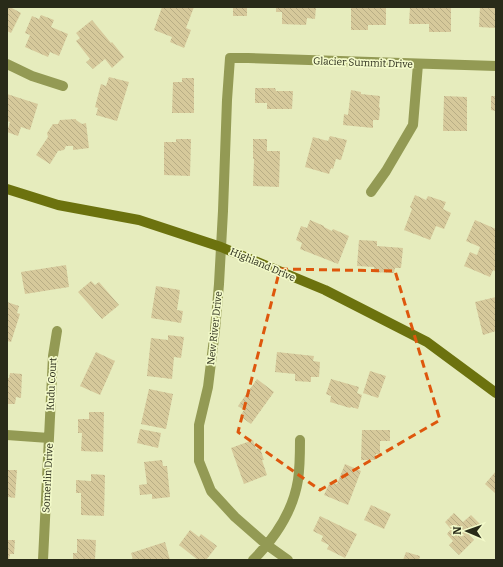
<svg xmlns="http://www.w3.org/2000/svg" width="503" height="567" viewBox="0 0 503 567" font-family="Bitter,serif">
<defs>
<pattern id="building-back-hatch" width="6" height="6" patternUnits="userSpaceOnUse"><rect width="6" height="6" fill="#d6c99b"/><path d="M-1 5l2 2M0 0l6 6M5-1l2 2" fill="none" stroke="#b8ad85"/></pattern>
</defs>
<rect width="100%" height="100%" fill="#e6ecbd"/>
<path fill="url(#building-back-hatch)" d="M7 7H10L21 13 11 33 7 31Z
M162 7H194L186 28 191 30 184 48 170 42 172 37 154 30Z
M233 7H247V16H233Z
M276 7H316L315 19 307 18 306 25 282 24V12H276Z
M351 7H386V25H368V30H351Z
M410 7H451V32H429V24H409Z
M480 7H496V28L479 27Z
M41 15 54 20 51 27 68 34 59 56 50 52 48 57 25 47 30 35 25 33 32 16 39 19Z
M92 20 111 43 112 42 124 57 112 68 105 59 93 69 86 62 90 59 76 41 80 38 76 33Z
M109 77 129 82 117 121 96 115 98 108 95 107 101 84 106 86Z
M182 78H194V113H172L173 82H182Z
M255 88H275L276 91H293L292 109H267V103H255Z
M351 90 361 92V94L380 96 379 107 380 108 379 120H373V128L343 125 344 114 348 115Z
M7 94 38 104 30 130 21 127 18 136 7 132 10 122 7 121Z
M444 96 467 97V131H443Z
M491 96H496V111L491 110Z
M76 119V120L82 124 86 123 89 148 73 150V146H66L64 150 58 151 50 164 36 155 48 137 47 133 53 124H58L60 120Z
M330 136 347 140 341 160 336 159 333 169 331 168 329 174 305 167 313 137 328 141Z
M176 139H191L190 176 164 175V142H176Z
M253 139H267V151H280L279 187 253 186 254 159H253Z
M415 195 426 200 428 196 446 202 443 209 451 213 444 229 436 226 430 240 404 230 412 209 410 207Z
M310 220 324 226V227L332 231 333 229 349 236 338 264 300 249 302 243 296 240 301 226 307 228Z
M475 220 496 229V272L493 270 490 277 464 266 470 252 477 255 480 247 466 241Z
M359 240 377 241V246L403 248 401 268H395L394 273 374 272V267L357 266Z
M66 265 69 287 25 294 21 272Z
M91 281 95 285 99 282 119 305 102 319 78 292Z
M156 286 180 290 177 310 183 311 181 323 151 318Z
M496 297V331L483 335 475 302Z
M7 302 19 306 17 313 20 314 11 342 7 341Z
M168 335 184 337 181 358 174 357 172 379 147 376 151 338 168 340Z
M96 352 115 361 100 395 80 386Z
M277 352 314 356 313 361 320 362 319 377H311V382L295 381V374L275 372Z
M370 371 386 376 378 398 363 393Z
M10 373 22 374 21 398 16 397 15 404H7V378H9Z
M257 379 274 392 251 424 240 416 244 410 238 406Z
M331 379 359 387 357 393 362 395 358 409 351 407 350 408 330 402 331 396 326 394Z
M149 389 173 394 166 429 141 424Z
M89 412H104L103 452 81 451 82 433H78V419H89Z
M140 429 161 433 158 448 137 443Z
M362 430H390V441H380V454H376L375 460H361Z
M253 440 256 449 260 448 264 460H262L267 475 244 484 231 448Z
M162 460 163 466H167L170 497 152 499V494L140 495 139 485 147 484 144 462Z
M345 464 361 471 348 505 324 495 330 482 337 484Z
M7 470H17L15 498 8 497V502H7Z
M496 471V494L485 484Z
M91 474 105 475 104 516 81 515V493H76V480L91 481Z
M371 505 391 514 384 529 364 520Z
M454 513 463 522 471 515 480 524 469 535 474 540 459 555 449 545 453 541 447 534 451 529 445 522Z
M320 516 357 534 345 558 327 549 329 545 321 541 323 536 313 531Z
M190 530 199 537 201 534 217 546 206 560H198L179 545Z
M77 539 96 540 95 560H73V553H77Z
M7 540H15L14 554H10L9 560H7Z
M165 542 170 560H133L131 553Z
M406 552 420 556 419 560H403Z"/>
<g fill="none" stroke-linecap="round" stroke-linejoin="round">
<path stroke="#939a54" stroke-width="10" d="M7 64 32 76 63 86
M371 192 386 171 413 125 418 64
M7 435 49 438
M43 560 53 356 57 331
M253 560C274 539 293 511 298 480 300 467 300 453 300 440
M288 560 267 545 235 517 211 491 199 461V425L208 387 215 330 219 284 223 211 227 100 230 58H248L496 66"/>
<path stroke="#6c720e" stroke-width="10" d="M7 189 58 205 139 220 221 247 325 290 427 342 496 393"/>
</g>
<path fill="none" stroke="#de570d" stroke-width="3" stroke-dasharray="8 5" stroke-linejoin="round" d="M280 269 395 271 440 420 320 490 238 432Z"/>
<g text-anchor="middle" stroke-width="3.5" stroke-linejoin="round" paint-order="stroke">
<g font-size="10" fill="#292b19" stroke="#f3faca">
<text transform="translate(363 62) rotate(2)" y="4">Glacier Summit Drive</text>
<text transform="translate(263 264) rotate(23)" y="4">Highland Drive</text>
<text transform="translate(214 328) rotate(-84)" y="4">New River Drive</text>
<text transform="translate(51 384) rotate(-87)" y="4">Kudu Court</text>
<text transform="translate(47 478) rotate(-87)" y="4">Somerlin Drive</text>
</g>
</g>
<rect width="503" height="567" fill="none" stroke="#292b19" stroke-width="16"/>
<g transform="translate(467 531) rotate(272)" stroke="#f3faca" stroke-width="3" paint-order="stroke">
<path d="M0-3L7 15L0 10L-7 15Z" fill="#292b19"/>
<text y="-6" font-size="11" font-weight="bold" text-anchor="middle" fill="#292b19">N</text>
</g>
</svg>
